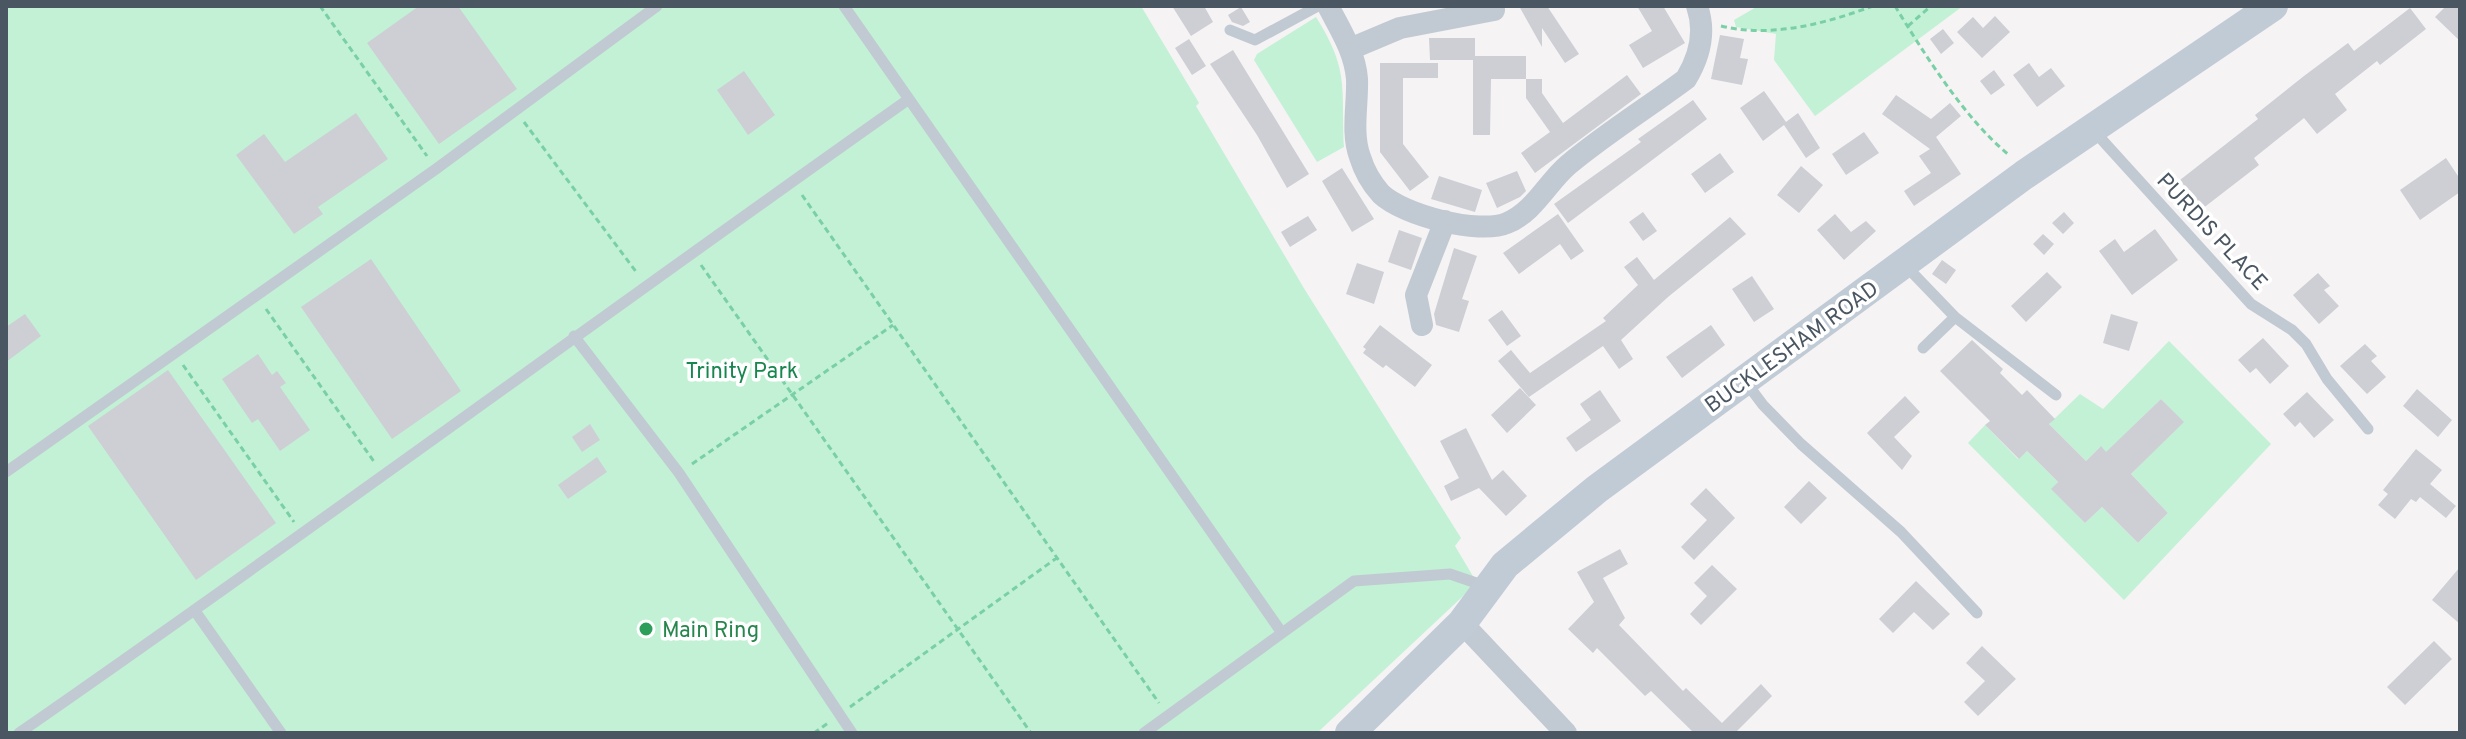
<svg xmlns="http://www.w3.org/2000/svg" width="2466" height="739" viewBox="0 0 2466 739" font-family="Overpass,sans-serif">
<rect width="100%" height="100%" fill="#f5f3f3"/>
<path fill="#c3f1d5" d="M6 6H1141L1199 103 1196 106 1305 290 1461 538 1455 546 1477 583 1317 733H6Z
M1758 6H1963L1815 116 1774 60 1776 34 1736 27 1734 20Z
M1316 17C1350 71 1341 88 1344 147L1317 162 1254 60 1257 54Z
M2169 341 2271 444 2124 600 1968 443 1985 425 2018 459 2027 451 2058 482 2052 489 2085 523 2102 507 2138 543 2168 513 2131 474 2183 422 2161 399 2115 444 2113 459 2100 447 2086 461 2049 424 2080 394 2103 409Z"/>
<path fill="#cdcfd5" d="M419 6H458L517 89 439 144 367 43Z
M1172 6H1204L1213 22 1191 36Z
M1519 6H1547L1579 54 1565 63 1542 28V47Z
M1637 6H1663L1685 43 1643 68 1629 45 1652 31Z
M2446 6H2460V41L2435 17Z
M1241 7 1250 22 1243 26 1232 22 1228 15Z
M2410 8 2426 29 2380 65 2377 61 2335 94 2347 110 2317 134 2304 118 2254 158 2259 165 2202 209 2180 180 2258 119 2255 115 2304 76 2348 43 2354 51Z
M1995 16 2010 32 1982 58 1957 32 1973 17 1983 28Z
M1943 29 1954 43 1941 54 1930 39Z
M1720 35 1744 39 1740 58 1748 59 1742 85 1711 79Z
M1429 38H1475V56H1526V79H1491L1490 135H1473V60H1430Z
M1189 39 1206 66 1192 75 1175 48Z
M1233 50 1309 174 1287 188 1257 135 1210 64Z
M1380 63H1438V78H1403V144L1429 177 1410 191 1380 152Z
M2029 63 2039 77 2051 68 2065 86 2037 107 2013 75Z
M1994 70 2005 85 1991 95 1980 81Z
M744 71 775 115 748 135 717 90Z
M1627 75 1641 94 1535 173 1521 153 1550 132 1526 98V79H1542V93L1563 123Z
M1764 91 1786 122 1798 113 1820 148 1806 158 1784 125 1763 141 1740 108Z
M1896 95 1931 119 1950 103 1961 116 1936 137 1961 174 1914 206 1904 191 1931 173 1919 156 1930 149 1882 114Z
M1693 100 1707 119 1568 223 1554 204 1641 142 1638 139Z
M356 113 388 159 318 207 323 214 294 234 236 155 264 134 285 162Z
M1864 132 1879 153 1846 175 1832 154Z
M1720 153 1734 172 1705 193 1691 174Z
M2446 158 2460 179V192L2420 220 2400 190Z
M1801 166 1823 185 1799 213 1777 195Z
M1342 168 1374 219 1352 232 1322 181Z
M1517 171 1526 191 1520 197 1497 208 1486 183Z
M1439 176 1482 190 1475 212 1431 199Z
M1643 212 1657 231 1643 241 1629 222Z
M2064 212 2074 223 2063 234 2052 223Z
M1558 214 1584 251 1571 260 1560 244 1519 274 1503 253Z
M1835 214 1851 232 1866 221 1876 231 1844 260 1817 230Z
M1308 216 1317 230 1290 247 1281 232Z
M1730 217 1746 234 1668 297 1621 340 1633 359 1619 369 1603 346 1529 397 1498 361 1511 350 1530 373 1606 321 1603 318 1638 285 1624 267 1637 257 1654 280Z
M2155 229 2178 260 2132 295 2099 251 2115 239 2124 252Z
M1399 230 1422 238 1411 270 1388 262Z
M2043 234 2054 244 2044 255 2033 244Z
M1454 248 1477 256 1462 299 1469 301 1459 332 1436 325 1434 314Z
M371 259 461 391 392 439 301 307Z
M1942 260 1956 270 1946 284 1932 274Z
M1357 263 1384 272 1374 304 1346 294Z
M2047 272 2062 287 2026 322 2011 306Z
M2318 273 2330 286 2324 290 2339 306 2319 324 2293 295Z
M1752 276 1774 309 1754 322 1732 289Z
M1502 310 1521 336 1507 346 1488 320Z
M25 314 41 336 6 362V327Z
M2111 314 2138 322 2129 351 2103 343Z
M1380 325 1432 365 1415 387 1386 365 1383 368 1363 353 1366 349 1363 347Z
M1711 325 1725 345 1682 378 1666 357Z
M2263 338 2289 366 2270 384 2256 368 2250 373 2238 360Z
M1972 340 2003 369 2000 373 2022 395 2027 390 2055 419 2049 424 2086 461 2101 446 2106 452 2161 399 2184 422 2131 474 2168 513 2138 543 2102 507 2085 523 2051 489 2058 482 2027 451 2019 459 1985 425 1990 421 1940 371Z
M2365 344 2377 356 2371 361 2386 377 2367 394 2340 366Z
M258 354 272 375 277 371 286 383 280 387 310 430 280 451 258 419 252 423 222 379Z
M168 370 276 523 196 580 88 426Z
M1520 388 1536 405 1507 433 1491 415Z
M2417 389 2452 420 2438 437 2403 406Z
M1600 390 1621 421 1576 452 1566 438 1591 420 1580 404Z
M2307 392 2334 420 2314 438 2300 422 2295 427 2283 414Z
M1905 396 1920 412 1894 437 1912 456 1902 470 1867 433Z
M590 424 600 440 582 452 572 437Z
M1466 428 1492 480 1503 470 1527 496 1506 516 1479 488 1451 501 1444 486 1459 478 1440 441Z
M2416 449 2442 470 2430 484 2456 506 2446 518 2420 497 2416 502 2411 499 2395 519 2378 505 2388 494 2383 490Z
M597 457 607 472 568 499 558 485Z
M1809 481 1827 498 1801 524 1784 507Z
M1706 488 1735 518 1694 560 1681 547 1707 520 1690 504Z
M1620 549 1628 564 1603 578 1625 618 1619 625 1683 691 1686 688 1722 723 1761 684 1772 696 1735 733H1694L1651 691 1645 696 1597 648 1593 653 1568 629 1594 602 1577 572Z
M1712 565 1737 589 1701 625 1690 614 1707 596 1694 583Z
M2460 567V624L2432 600Z
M1916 581 1950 614 1933 630 1914 612 1893 633 1879 619Z
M2434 641 2452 659 2405 705 2387 687Z
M1982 646 2016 679 1978 716 1964 702 1985 681 1966 663Z"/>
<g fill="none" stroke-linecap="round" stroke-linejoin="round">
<path stroke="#7ad0a6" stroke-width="3" stroke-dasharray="6 4" stroke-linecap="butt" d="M320 6 427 156
M1895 6C1925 55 1965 119 2009 155
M1721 26C1772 38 1824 24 1873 6
M1908 26 1931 6
M524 122 637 273
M802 195 1159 703
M701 265 1031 733
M266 309 375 463
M183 365 294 522
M692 464 893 325
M850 707 1058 557
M814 733 828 723"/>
<path stroke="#c1cad2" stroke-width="11" d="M844 6 1282 633
M1230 30 1255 40 1318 6
M2094 131 2251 304 2292 330 2306 344 2327 379 2368 429
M1904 264 1955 317 2056 395
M574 336 679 473 852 733
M1923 348 1955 317
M1745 381 1763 405 1801 444 1901 532 1977 613
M6 472 436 169 657 6
M195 611 281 733
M19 733C318 526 611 309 909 99
M1144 733 1354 581 1450 574 1488 587"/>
<path stroke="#c1cad2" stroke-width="22" d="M1328 6C1340 29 1355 52 1357 79 1358 104 1351 133 1360 157 1364 170 1372 184 1381 194 1403 215 1479 235 1507 223 1534 212 1547 183 1568 165 1605 134 1647 108 1686 79 1700 56 1706 32 1697 6
M1350 49 1400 28 1494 10
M1422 325 1416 295 1445 221
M1462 623 1566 733"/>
<path stroke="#c1cbd6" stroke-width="30" d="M1350 733 1462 623 1505 565 1597 489 2024 175 2273 6"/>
</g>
<circle fill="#2e9e5b" stroke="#fff" stroke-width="3" cx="646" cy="629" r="8"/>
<g text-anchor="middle" stroke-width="7" stroke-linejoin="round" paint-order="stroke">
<g font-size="22" fill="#4a5661" stroke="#fff">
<text transform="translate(2213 231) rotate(47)" y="8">PURDIS PLACE</text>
<text transform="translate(1791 346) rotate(-36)" y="8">BUCKLESHAM ROAD</text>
</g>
<g font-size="22" fill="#17864f" stroke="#fff">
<text x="742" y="378">Trinity Park</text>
</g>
<g font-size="22" fill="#27864d" stroke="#fff" text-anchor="start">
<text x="662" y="637">Main Ring</text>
</g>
</g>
<rect width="2466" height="739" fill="none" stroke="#4a5661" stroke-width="16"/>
</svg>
